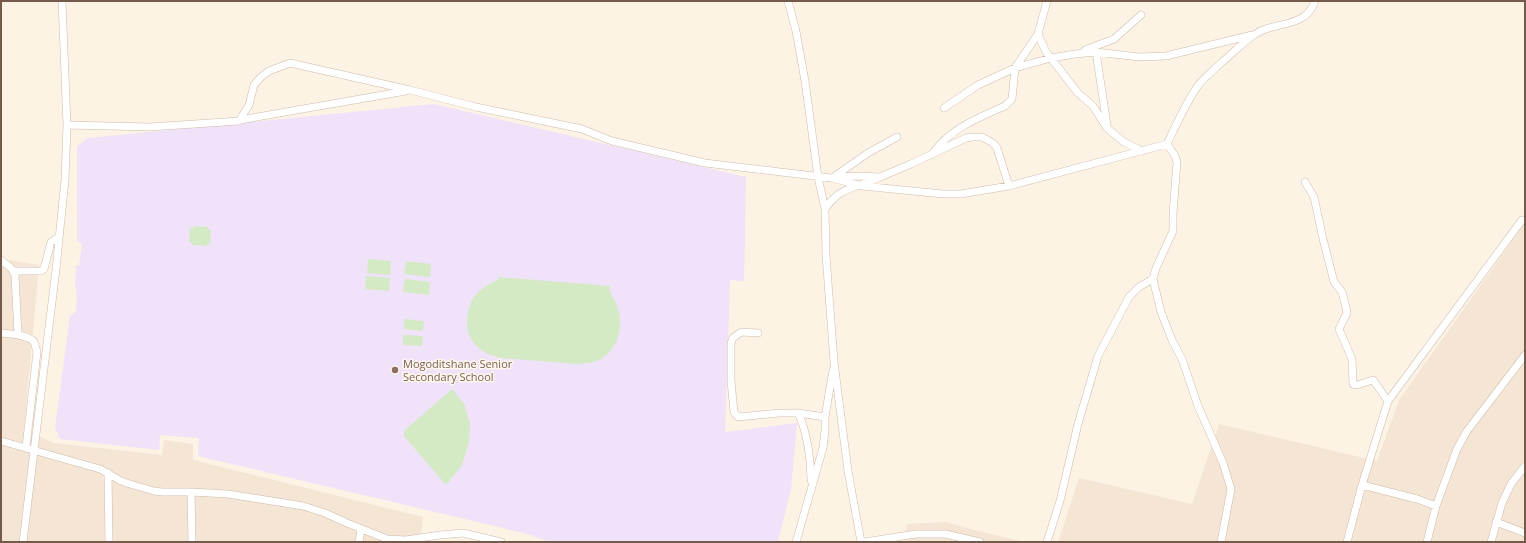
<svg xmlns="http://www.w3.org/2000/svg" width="1526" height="543" viewBox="0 0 1526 543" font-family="'Open Sans',sans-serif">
<rect width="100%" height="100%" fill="#fcf3e5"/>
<path fill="#f4e5d4" d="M1525 223V542H1058L1079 478 1192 504 1219 424 1377 461 1399 400Z
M1 259 39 265 24 429 54 443 162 455 164 440 193 444V460L423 517 420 542H1Z
M946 522 978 531 1024 542H905L907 524Z"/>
<path fill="#f0e2f9" d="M434 104 746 177 744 281 730 280 725 432 797 423 791 489 778 542H550L524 533 198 456 199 438 160 435 159 450 60 439 55 428 70 316 76 311 77 289H75L76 270V265H79L82 244 77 240V146L88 138Z"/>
<path fill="#d3eac4" d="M194 226 208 227V229L211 230 210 244H207V246L192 245V243L189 242 190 228H194Z
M368 259 391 261 390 275 367 273Z
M406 261 431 264 430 277 404 274Z
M366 276 390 278 389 291 365 289Z
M498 277 610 286C609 297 616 299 618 309 623 327 619 348 601 359 594 363 585 363 577 364L501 358C478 353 463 338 468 313 469 307 471 301 475 296 481 288 489 284 498 280Z
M405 279 430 282 429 295 403 292Z
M404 319 424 321 423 331 404 329Z
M403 335 423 336 422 346 403 345Z
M452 389 464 404 470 423 469 442 462 465 446 485 404 436V431Z"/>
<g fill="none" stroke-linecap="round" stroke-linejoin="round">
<defs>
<path id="minor" d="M788 1 796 31 805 81 818 177 825 209 826 255 834 362 848 471 861 542
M1038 34 1046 52 1078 93 1093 106 1107 128 1124 142 1142 151
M1085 50 1114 39 1141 15
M1096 52 1107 125
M944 108 978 85 1015 68 1051 58 1075 54 1096 52 1139 57 1166 56 1252 35
M240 120 406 91
M67 125 150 127 239 121 249 105 254 85 261 77 269 71 290 63 410 90 476 107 582 129 612 141 705 163 831 178 862 186 943 194H961L1009 186 1167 144C1176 125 1185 105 1197 87 1203 78 1213 71 1221 63 1232 54 1242 43 1254 35 1274 20 1305 30 1315 1
M1167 144 1175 156 1177 162 1173 213V231L1156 268 1153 279 1161 312 1172 340 1182 359 1198 406 1223 463 1231 489 1221 542
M933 153C951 128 978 118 1005 106L1012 99 1015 68 1038 34 1047 1
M835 176 868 153 897 137
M836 177 858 176 880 177 911 164 966 138 972 137H982L993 143 997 148 1009 186
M1305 182 1314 197 1323 239 1334 282 1342 292 1346 307 1347 313 1339 329 1352 359 1353 384 1357 385 1373 380 1388 401
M825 209C841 185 856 189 880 177
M1 260 11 268 15 275 18 335
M13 271H41L44 269 51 242 59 237
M1 333C10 334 27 334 34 342 35 344 36 349 37 352L26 447
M758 333 741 332 733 338 731 343V381L734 412 738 417 779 413H798L825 417 833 370
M798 413C807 431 811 460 811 480
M1 441 100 469 121 481 133 485 154 491 162 492H191L228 494 303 506 325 513 347 523 387 539 406 540 440 535 463 533 501 542
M108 473 109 542
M1362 485 1417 499 1436 506 1457 449 1467 431 1525 355
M191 492 192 542
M1496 522 1525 533
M23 542 56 269 65 180 67 125 62 1
M359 542 361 529
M796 542 823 448 825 430V417
M865 542 916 534H945L980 542
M1047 542 1060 501 1078 424 1098 356 1129 297 1139 287 1153 279
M1347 542 1362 485 1388 401 1522 220
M1427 542 1436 506
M1491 542 1502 503 1511 484 1525 466"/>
</defs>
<use href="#minor" stroke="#cebbac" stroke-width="8"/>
<use href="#minor" stroke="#fff" stroke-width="7"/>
</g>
<circle fill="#8d6e63" stroke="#fff7ec" stroke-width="1.5" cx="395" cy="370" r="4"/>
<g text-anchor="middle" stroke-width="3" stroke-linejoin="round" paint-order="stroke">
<g font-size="11" fill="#785e54" stroke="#fff7ec" text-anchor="start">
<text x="403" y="368">Mogoditshane Senior<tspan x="403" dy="13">Secondary School</tspan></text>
</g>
</g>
<rect width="1526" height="543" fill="none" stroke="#755a4a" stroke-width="4"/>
</svg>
